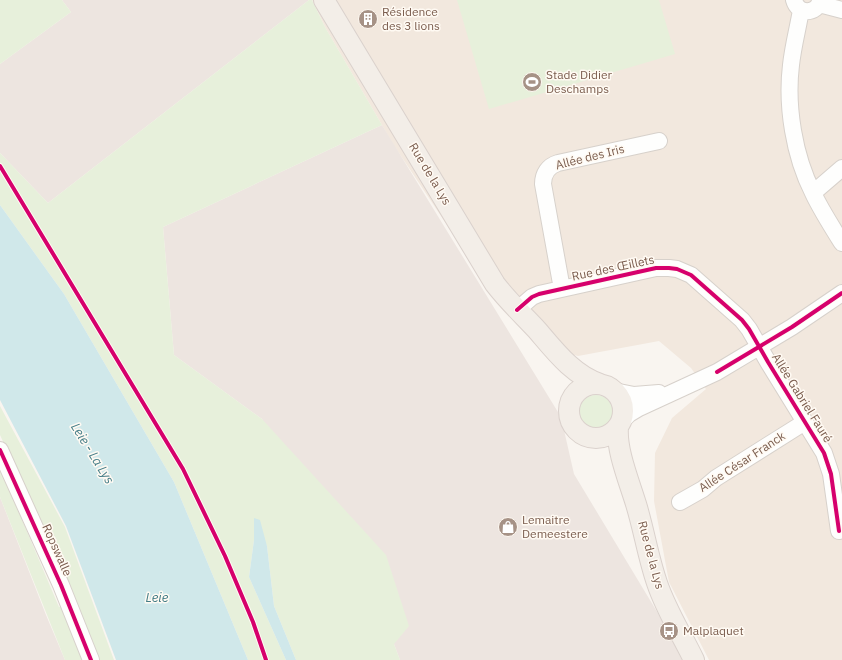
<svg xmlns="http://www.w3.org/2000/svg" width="842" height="660" viewBox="0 0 842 660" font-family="'IBM Plex Sans',sans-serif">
<rect width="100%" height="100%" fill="#f9f5f0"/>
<path fill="#f2e8de" d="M312 0H842V660H709L669 582 654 501 655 453 672 418 706 389 691 368 659 341 578 356 540 346 469 258 393 144 325 27Z"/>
<path fill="#ede5e0" d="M62 0H309L48 203 0 153V64L71 12Z
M382 125 561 417 574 474 665 625 682 660H400L394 644 262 419 174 355 163 227Z
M0 497 46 615 65 660H0Z"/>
<path fill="#e7f0db" d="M0 0H62L71 12 0 64Z
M309 0H312L325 27 382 125 163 227 174 355 262 419 386 555 409 626 394 644 400 660H296L274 606 267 546 254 519V540L249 577 286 660H248L174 482 64 294 0 205V153L48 203Z
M457 0H659L675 54 489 109Z
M579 412a17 17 0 1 1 34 0a17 17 0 1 1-34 0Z
M0 406 65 527 114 660H65L0 497V468L59 607 76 601 59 561 0 435Z"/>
<path fill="#d0e8ea" d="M0 205 64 294 174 482 248 660H116L66 526 0 400Z
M254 518 260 520 267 546 274 606 296 660H286L249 577 254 540Z"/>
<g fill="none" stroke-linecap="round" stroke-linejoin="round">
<defs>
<path id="minor" d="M794 0C798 15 816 15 821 0
M819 4 842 10
M801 10C798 28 793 46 791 65 786 106 794 156 813 193 821 210 832 227 842 243
M813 193 842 168
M562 289 543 184C543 174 548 166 558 163L659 141
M517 310 532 297 539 294 656 268H669L677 269 691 275 742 320 749 329 768 362 824 453 831 474 839 531
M614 391 634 395 659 393
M622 421 629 414 639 408 717 372 792 327 842 293
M0 450 61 585 91 660
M680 502 703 489 716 478 805 422"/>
<path id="major" d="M324 0 495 284C508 301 523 315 537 330 555 351 573 375 600 384
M569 411a27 27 0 1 1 54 0a27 27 0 1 1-54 0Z
M618 427C616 450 629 481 636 504 644 530 648 557 657 583 666 610 682 635 694 660"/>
</defs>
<use href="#minor" stroke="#d7d1cb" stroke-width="18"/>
<use href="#major" stroke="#dad1cc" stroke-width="22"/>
<use href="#minor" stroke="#fefefd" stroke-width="16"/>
<use href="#major" stroke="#f3eee8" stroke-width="20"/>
<defs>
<path id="cycleway" d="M0 166 183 469 225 556 253 622 266 660
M517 310 532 297 539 294 656 268H669L677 269 691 275 742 320 749 329 768 362 824 453 831 474 839 531
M717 372 792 327 842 293
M0 450 61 585 91 660"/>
</defs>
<use href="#cycleway" stroke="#fffaf3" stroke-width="6"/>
<use href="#cycleway" stroke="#d6006c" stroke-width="4"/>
</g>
<defs>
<symbol id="building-disc" viewBox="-11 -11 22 22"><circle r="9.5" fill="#a69286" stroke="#fffaf3"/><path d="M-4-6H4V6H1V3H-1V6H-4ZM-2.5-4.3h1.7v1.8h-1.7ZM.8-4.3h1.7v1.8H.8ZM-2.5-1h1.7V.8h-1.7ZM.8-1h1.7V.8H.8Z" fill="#fff"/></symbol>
<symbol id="stadium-disc" viewBox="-11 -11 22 22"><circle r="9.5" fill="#a69286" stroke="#fffaf3"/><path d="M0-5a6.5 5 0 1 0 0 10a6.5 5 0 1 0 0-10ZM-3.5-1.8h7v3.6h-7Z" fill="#fff"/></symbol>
<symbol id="shop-disc" viewBox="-11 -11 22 22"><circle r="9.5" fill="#a69286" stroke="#fffaf3"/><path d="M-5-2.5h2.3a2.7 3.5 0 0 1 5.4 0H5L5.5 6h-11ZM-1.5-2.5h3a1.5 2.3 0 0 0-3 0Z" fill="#fff"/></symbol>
<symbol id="bus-disc" viewBox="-11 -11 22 22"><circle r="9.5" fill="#a69286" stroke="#fffaf3"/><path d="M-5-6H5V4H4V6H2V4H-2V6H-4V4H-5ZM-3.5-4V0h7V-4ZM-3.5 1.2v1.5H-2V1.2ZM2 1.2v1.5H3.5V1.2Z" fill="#fff"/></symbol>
</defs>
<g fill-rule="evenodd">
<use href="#building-disc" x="357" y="8" width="22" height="22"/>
<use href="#stadium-disc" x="521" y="71" width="22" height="22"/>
<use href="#shop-disc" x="497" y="516" width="22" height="22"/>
<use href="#bus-disc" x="658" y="620" width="22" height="22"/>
</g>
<g text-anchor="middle" stroke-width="3" stroke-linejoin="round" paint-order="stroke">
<g font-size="12" fill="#7a5c4d" stroke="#fffaf3" text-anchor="start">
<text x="382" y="16">Résidence<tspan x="382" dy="14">des 3 lions</tspan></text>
<text x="546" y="79">Stade Didier<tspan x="546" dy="14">Deschamps</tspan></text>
<text x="522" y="524">Lemaitre<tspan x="522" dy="14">Demeestere</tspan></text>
<text x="683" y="635">Malplaquet</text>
</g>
<g font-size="12" fill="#7a5c4d" stroke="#fffaf3">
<text transform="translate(590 157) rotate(-14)" y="4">Allée des Iris</text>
<text transform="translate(430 174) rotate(59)" y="4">Rue de la Lys</text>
<text transform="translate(613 268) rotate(-12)" y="4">Rue des Œillets</text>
<text transform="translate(802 398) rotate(58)" y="4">Allée Gabriel Fauré</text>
<text transform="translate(742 462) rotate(-33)" y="4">Allée César Franck</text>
<text transform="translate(57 550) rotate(66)" y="4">Ropswalle</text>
<text transform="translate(651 555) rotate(75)" y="4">Rue de la Lys</text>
</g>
<g font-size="13" font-style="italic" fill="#437c86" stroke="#fffaf3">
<text transform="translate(93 453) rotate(58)" y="5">Leie - La Lys</text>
<text x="157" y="602">Leie</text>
</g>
</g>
</svg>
